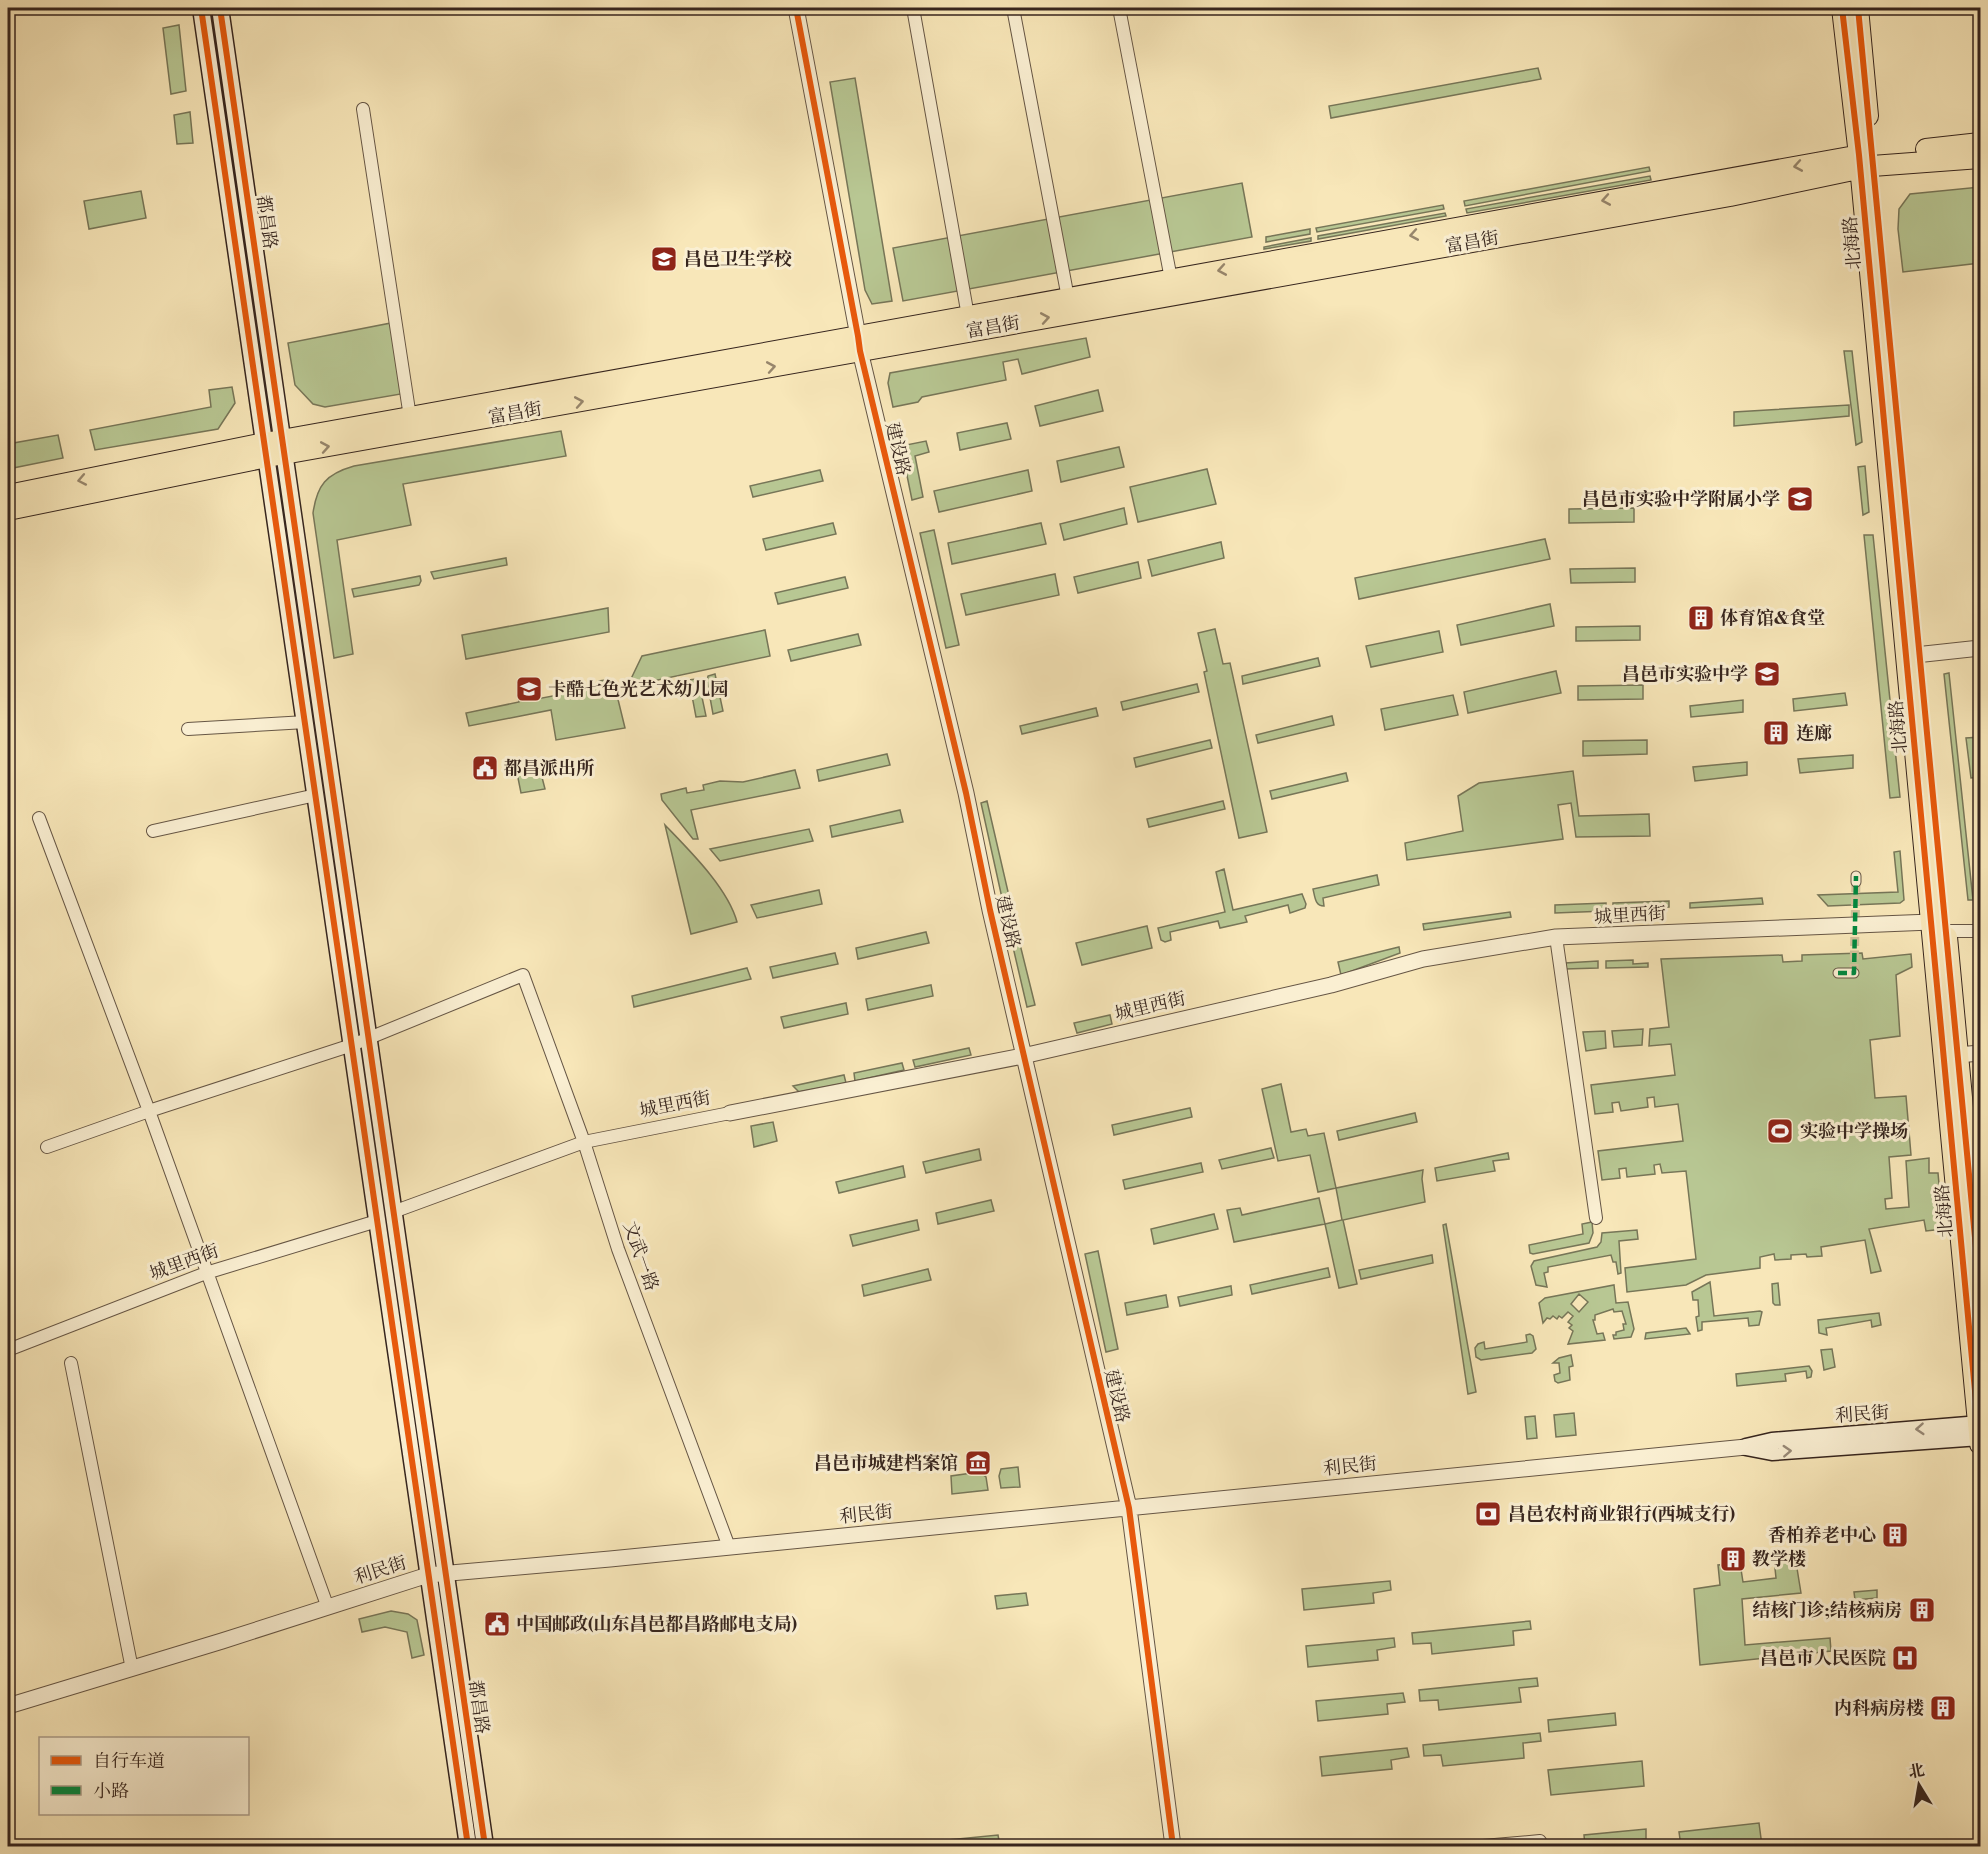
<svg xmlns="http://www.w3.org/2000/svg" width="1988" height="1854" viewBox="0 0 1988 1854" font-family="'Libre Bodoni','Noto Serif SC',serif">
<rect width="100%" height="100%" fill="#f8e7b9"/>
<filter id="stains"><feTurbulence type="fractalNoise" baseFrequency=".00333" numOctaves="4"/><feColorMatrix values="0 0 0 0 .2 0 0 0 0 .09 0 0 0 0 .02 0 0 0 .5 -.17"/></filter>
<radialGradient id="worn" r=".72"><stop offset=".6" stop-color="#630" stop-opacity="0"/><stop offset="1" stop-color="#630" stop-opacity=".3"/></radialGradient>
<path fill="#b8c793" stroke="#777658" stroke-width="1.5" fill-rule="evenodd" d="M179 25 186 91 171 94 163 28Z
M1538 68 1541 79 1331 118 1329 106Z
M855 78 892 301 872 304 865 290 830 82Z
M190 112 193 143 177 144 174 115Z
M1649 167 1650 171 1465 206 1464 201Z
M1650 176 1651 180 1467 213 1466 209Z
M1242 183 1252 237 903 301 893 248Z
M1980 187V263L1903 272 1898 229 1899 209 1910 194Z
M141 191 146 218 89 229 84 201Z
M1443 205 1444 209 1317 232 1316 228Z
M1445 213 1446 216 1318 239V236Z
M1310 229V234L1266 242V237Z
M1311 238V241L1264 249V247Z
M391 323 401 394 325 407 313 404 295 385 288 343Z
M1086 338 1090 357 1022 374 1018 359 1003 362 1006 380 922 397 918 402 893 407 888 383 890 373Z
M1844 351H1852L1862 442 1856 445Z
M232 387 235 403 218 429 95 450 90 430 211 407 209 390Z
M1098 390 1103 411 1040 426 1035 406Z
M1849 405V416L1734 426V412Z
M1007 423 1011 439 960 450 957 433Z
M561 431 566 456 403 484 411 525 337 540 353 654 334 658 313 513C317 485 326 474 354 466Z
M58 435 63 458 8 469V444Z
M926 441 929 452 915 456 923 497 912 500 901 446Z
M1119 447 1124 467 1061 482 1057 461Z
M1865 466 1869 512 1863 515 1858 467Z
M1207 469 1216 504 1138 522 1130 487Z
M820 470 823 481 753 497 750 486Z
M1028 470 1032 491 939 512 934 491Z
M1124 508 1127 524 1064 540 1060 524Z
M1634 508V522L1569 523V509Z
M833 523 836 534 766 550 763 539Z
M1041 523 1046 544 952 564 948 543Z
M934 530 959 645 946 648 920 533Z
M1864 535H1873L1900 797 1890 798Z
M1545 539 1550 559 1359 599 1355 578Z
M1221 542 1224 558 1152 576 1148 560Z
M506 558 507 565 434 579 431 572Z
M1138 562 1141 578 1078 593 1074 577Z
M1635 568V582L1571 583 1570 569Z
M1055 574 1059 595 966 615 961 594Z
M420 576 421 581 419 585 354 597 352 589Z
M845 577 848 588 778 604 775 593Z
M1550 604 1554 626 1461 645 1457 625Z
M608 608 609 632 466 659 462 635Z
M1640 626V640L1576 641V627Z
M1215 629 1223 664 1230 663 1267 832 1239 838 1204 672 1207 671 1198 633Z
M765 630 770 656 630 686 629 683 642 656Z
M1439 631 1443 652 1371 667 1366 646Z
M858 634 861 645 791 661 788 650Z
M1318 658 1320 666 1243 684 1242 676Z
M1556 671 1561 693 1468 713 1464 692Z
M1949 673 1973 900H1968L1944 674Z
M715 674 723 711 713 714 707 681 708 676Z
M613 679 625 728 556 740 551 710 469 726 466 713 519 702 517 686 527 685 532 700 600 687 599 681Z
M696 679 699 683 706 716 696 717 689 680Z
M1197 684 1199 692 1123 710 1121 702Z
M1643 685V699L1578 700V686Z
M1845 693 1847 705 1794 711 1793 699Z
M1453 695 1458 715 1385 730 1381 709Z
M1743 700V712L1691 717 1690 706Z
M1096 708 1098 716 1022 734 1020 726Z
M1332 716 1334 725 1258 743 1256 735Z
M1980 737V777L1971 778 1966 738Z
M1210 740 1212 748 1136 767 1134 758Z
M1647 740V754L1583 756V741Z
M887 754 890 765 819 781 817 770Z
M1853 755V768L1800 773 1798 759Z
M537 758 545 789 521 793 515 763Z
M1747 762V775L1695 781 1693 767Z
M795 770 800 788 691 810 698 839H693L662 800 661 794 686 788 687 793 704 790 703 785 720 781 743 782Z
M1573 771 1579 816 1649 814 1650 836 1576 837 1571 803 1558 805 1563 839 1407 860 1405 843 1463 831 1458 796 1479 783Z
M1346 773 1348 781 1272 799 1270 791Z
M987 801 1009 896 1002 898 981 803Z
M1223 801 1225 809 1149 827 1147 819Z
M900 810 903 822 832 837 830 826Z
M665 825C689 850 728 888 737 922L691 934Z
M809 829 813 841 720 861 710 849Z
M1900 851 1904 900 1900 903 1828 906 1818 895 1898 892 1894 852Z
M1224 869 1233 910 1302 894 1306 904 1305 908 1290 913 1288 905 1245 916 1247 922 1220 928 1218 921 1170 932 1171 940 1165 942 1161 940 1158 928 1225 912 1216 872Z
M1377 875 1379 885 1323 898 1324 906C1315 906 1315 897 1313 889Z
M819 890 822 904 757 918 751 905Z
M1762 898 1763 904 1690 908V903Z
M1669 901V907L1613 910V903Z
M1606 903V911L1555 913V905Z
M1012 912 1035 1005 1027 1007 1005 913Z
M1510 912 1511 917 1424 930 1423 924Z
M1147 926 1152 948 1082 965 1076 943Z
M926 932 929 943 858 959 856 948Z
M1399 947 1400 953 1341 975 1338 962Z
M835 953 838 964 773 978 770 967Z
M1862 953 1863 959 1911 954 1912 967 1896 975 1900 1036 1870 1040 1875 1098 1906 1096 1911 1155 1889 1157 1892 1198 1885 1199 1886 1209 1909 1207 1906 1161 1929 1158V1173H1938L1943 1229 1926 1231 1924 1220 1869 1229 1881 1271 1871 1273 1865 1240 1821 1247 1822 1256 1807 1257 1806 1254 1791 1255V1259L1775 1260 1774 1254 1760 1257V1268L1706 1275 1686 1285 1627 1292 1625 1268 1696 1259 1686 1171 1662 1173 1660 1164 1654 1165 1655 1174 1627 1177 1626 1168 1619 1169 1620 1178 1602 1180 1598 1151 1683 1141 1678 1104 1655 1107 1654 1097 1647 1098 1648 1107 1621 1111 1619 1102 1612 1103 1613 1112 1595 1114 1591 1085 1675 1075 1671 1044 1649 1046 1650 1029 1669 1027 1661 959 1782 955 1783 962 1802 961V955Z
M1633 960V964L1648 963V967L1606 968V961Z
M1598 961V968L1565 969V963Z
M747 968 751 979 634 1007 632 996Z
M931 985 933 996 868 1010 866 999Z
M846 1003 848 1014 784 1028 781 1017Z
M1110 1015 1112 1024 1077 1033 1074 1023Z
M1643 1029 1642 1045 1614 1047 1612 1031Z
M1605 1031 1606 1048 1586 1051 1583 1032Z
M969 1048 971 1055 915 1067 913 1060Z
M902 1063 904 1070 855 1081 854 1073Z
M844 1075 846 1083 799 1092 793 1086Z
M1281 1084 1291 1132 1306 1129 1308 1136 1324 1133 1336 1188 1423 1170 1422 1179 1425 1202 1343 1220 1357 1284 1339 1288 1325 1224 1234 1242 1227 1210 1240 1208 1242 1215 1319 1198 1325 1224 1342 1220 1336 1188 1318 1192 1310 1155 1278 1161 1262 1089Z
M1190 1108 1192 1117 1114 1135 1112 1125Z
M1415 1113 1417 1122 1339 1140 1337 1131Z
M773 1122 777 1141 754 1147 751 1126Z
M1271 1148 1274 1158 1222 1169 1219 1160Z
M979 1149 981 1160 926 1173 923 1162Z
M1508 1153 1509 1159 1493 1161 1495 1171 1437 1181 1435 1168Z
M1201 1163 1203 1172 1125 1189 1123 1180Z
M903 1166 905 1177 839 1193 836 1182Z
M991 1200 994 1211 938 1224 936 1213Z
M1214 1214 1218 1229 1154 1244 1151 1229Z
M917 1220 919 1230 853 1246 850 1235Z
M1592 1222 1593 1233 1589 1243 1533 1254 1530 1253 1529 1245 1583 1234 1582 1224Z
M1446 1224 1476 1392 1468 1394 1443 1225Z
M1637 1230 1638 1239 1619 1241 1621 1273 1618 1274 1616 1262H1613L1611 1255 1548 1267V1272L1544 1273 1547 1287 1536 1285 1531 1266 1534 1261 1597 1247 1601 1242 1602 1233Z
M1098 1251 1118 1349 1106 1352 1085 1254Z
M1432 1255 1433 1263 1361 1279 1359 1270Z
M1328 1268 1330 1277 1252 1294 1250 1285Z
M928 1269 931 1280 864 1296 862 1285Z
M1710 1282 1714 1316 1760 1311 1762 1312 1759 1325 1749 1326 1748 1318 1702 1322V1330L1698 1331 1696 1317 1699 1316 1698 1300H1693L1692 1292Z
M1778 1283 1780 1305H1775L1773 1303 1772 1284Z
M1614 1285 1616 1303 1628 1302 1634 1329 1631 1337 1614 1339 1613 1335H1616V1332L1624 1330 1623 1324H1626L1622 1311 1614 1312 1613 1309 1595 1315V1320H1593L1597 1334 1603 1333 1605 1340 1568 1344 1573 1331 1569 1328 1572 1325 1568 1322 1573 1316 1568 1312 1562 1318 1559 1316 1557 1319 1553 1316 1550 1319 1547 1318 1543 1323 1539 1303 1545 1298ZM1579 1294 1588 1302 1579 1312 1571 1304Z
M1231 1286 1232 1295 1180 1306 1178 1297Z
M1166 1295 1168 1307 1127 1315 1125 1303Z
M1879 1313 1881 1325 1872 1327 1871 1320 1826 1328 1827 1335 1819 1333 1818 1320Z
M1686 1328 1690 1334 1645 1339 1646 1333Z
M1530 1334 1533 1336 1536 1349 1532 1353 1481 1360 1476 1357 1475 1348 1478 1344 1484 1342 1485 1349 1527 1342 1526 1335Z
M1832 1349 1835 1367 1824 1370 1821 1350Z
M1571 1355 1573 1366 1569 1367 1570 1380 1558 1383 1555 1381 1554 1375 1560 1373 1559 1363H1553L1559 1358Z
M1809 1366 1812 1371 1811 1377 1807 1378 1806 1371 1785 1374 1786 1381 1737 1386 1736 1374Z
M1123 1374 1131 1415 1122 1417 1114 1375Z
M1574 1413 1576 1435 1556 1437 1554 1415Z
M1535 1416 1537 1438 1527 1439 1525 1417Z
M1018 1467 1020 1487 1001 1488 999 1476 1001 1469Z
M979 1472 986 1477 988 1490 952 1494 951 1476Z
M1795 1556 1801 1593 1742 1599 1745 1645 1830 1638 1831 1651 1700 1665 1694 1589 1720 1585 1718 1565 1740 1563 1743 1582 1776 1578 1774 1559Z
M1390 1581 1391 1590 1373 1593 1374 1603 1304 1610 1302 1589Z
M1877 1590V1598L1855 1600 1854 1592Z
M1026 1593 1028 1605 997 1609 995 1596Z
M391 1611 408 1614 417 1620 424 1655 412 1658 407 1632 385 1627 362 1632 359 1619Z
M1530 1621 1531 1629 1513 1631 1514 1645 1432 1654 1431 1643 1413 1644 1412 1633Z
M1394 1638 1395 1647 1377 1650 1378 1660 1308 1667 1306 1646Z
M1537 1678 1538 1686 1519 1688 1521 1702 1439 1710 1438 1700 1420 1701 1419 1690Z
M1403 1693 1405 1702 1387 1704 1388 1714 1318 1721 1316 1701Z
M1615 1713 1616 1725 1549 1732 1548 1720Z
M1540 1733 1541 1741 1523 1743 1524 1758 1443 1766 1441 1755 1424 1756 1423 1745Z
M1407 1748 1409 1757 1391 1760 1392 1769 1322 1776 1320 1757Z
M1642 1761 1644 1786 1551 1795 1548 1770Z
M1759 1823 1762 1846H1681L1679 1832Z
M1646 1829V1839L1585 1846 1584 1835Z
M998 1835 1000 1846H897V1845Z"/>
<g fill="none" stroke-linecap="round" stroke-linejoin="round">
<path stroke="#d1c09a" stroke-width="9" stroke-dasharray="9 4.5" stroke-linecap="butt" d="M1854 973 1856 882"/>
<defs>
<path id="pedestrian" d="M1856 876V882
M1838 973H1854"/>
<path id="minor" d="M913 8 968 316
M1013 8 1068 298
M1119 8 1171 279
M363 109 410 417
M188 729 306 722
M39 818 149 1111 328 1608
M153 831 316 795
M1946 931H1980
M1556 937 1596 1218
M47 1147 149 1111 352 1045 523 975 584 1142 618 1249 729 1547
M393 1212 584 1142 730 1113
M8 1350 206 1273 377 1221
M71 1363 132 1669
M1483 1846 1540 1841"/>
<path id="tertiary" d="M796 8 858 336 860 351 966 793 990 910 1129 1508 1173 1846
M1906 656 1980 648
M1958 1055 1980 1053
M730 1113 1023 1056 1331 985 1423 959 1556 937 1931 922
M8 1706 222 1641 428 1575 610 1559 1746 1447"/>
<path id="secondary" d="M201 8 468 1846
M220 8 485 1846
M1980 1424 1772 1441 1746 1447 1772 1452 1980 1437"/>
<path id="primary" d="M1842 8 1859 155 1980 1444
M1858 8 1868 116
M1926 149 1980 143
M8 495 265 443 410 417 1855 156
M8 510 267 457 1730 196 1872 166 1980 158
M1947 937 1980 1290"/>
</defs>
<use href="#pedestrian" stroke="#665645" stroke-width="11"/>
<use href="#minor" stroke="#665645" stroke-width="14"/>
<use href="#tertiary" stroke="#665645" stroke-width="17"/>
<use href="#secondary" stroke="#36251e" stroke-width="19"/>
<use href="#primary" stroke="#36251e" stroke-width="22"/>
<use href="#pedestrian" stroke="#faefd2" stroke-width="9"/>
<use href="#minor" stroke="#faefd2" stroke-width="12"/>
<use href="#tertiary" stroke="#faefd2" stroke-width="15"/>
<use href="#secondary" stroke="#faefd2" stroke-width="16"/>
<use href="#primary" stroke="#f8e7b9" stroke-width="20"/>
<path stroke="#00873e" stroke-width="4.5" stroke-dasharray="9 4.5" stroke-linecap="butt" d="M1838 973H1854L1856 876"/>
<defs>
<path id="cycleway" d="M201 8 468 1846
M220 8 485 1846
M796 8 858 336 860 351 966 793 990 910 1129 1508 1173 1846
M1842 8 1859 155 1980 1444
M1858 8 1980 1290"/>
</defs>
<use href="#cycleway" stroke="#faefd2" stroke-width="10"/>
<use href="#cycleway" stroke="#e8590c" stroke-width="6"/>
</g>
<defs><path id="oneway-chevron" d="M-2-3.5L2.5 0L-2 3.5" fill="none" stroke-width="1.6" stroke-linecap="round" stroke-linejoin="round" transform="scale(1.5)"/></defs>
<g stroke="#97866c">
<use href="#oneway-chevron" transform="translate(1798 166) rotate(170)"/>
<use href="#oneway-chevron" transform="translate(1606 200) rotate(170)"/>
<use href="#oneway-chevron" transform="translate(1414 235) rotate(170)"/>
<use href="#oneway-chevron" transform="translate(1222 270) rotate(170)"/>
<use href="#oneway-chevron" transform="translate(1045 318) rotate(-10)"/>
<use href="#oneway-chevron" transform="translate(771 367) rotate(-10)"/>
<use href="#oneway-chevron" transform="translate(579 402) rotate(-10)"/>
<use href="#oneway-chevron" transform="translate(325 447) rotate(-10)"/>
<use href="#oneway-chevron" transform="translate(82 480) rotate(169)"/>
</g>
<g stroke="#988a78">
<use href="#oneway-chevron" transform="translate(1920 1429) rotate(176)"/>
<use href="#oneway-chevron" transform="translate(1787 1451) rotate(-3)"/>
</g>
<defs>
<symbol id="school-square" viewBox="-11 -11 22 22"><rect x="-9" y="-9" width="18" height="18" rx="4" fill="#8f2418" stroke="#faefd2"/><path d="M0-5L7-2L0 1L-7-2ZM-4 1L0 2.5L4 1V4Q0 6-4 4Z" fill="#fff"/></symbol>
<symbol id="building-square" viewBox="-11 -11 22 22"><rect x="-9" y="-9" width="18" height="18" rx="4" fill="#8f2418" stroke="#faefd2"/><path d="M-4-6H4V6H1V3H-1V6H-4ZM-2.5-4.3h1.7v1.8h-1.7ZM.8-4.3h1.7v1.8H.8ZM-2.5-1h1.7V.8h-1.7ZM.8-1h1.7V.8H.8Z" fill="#fff"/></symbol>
<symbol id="civic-square" viewBox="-11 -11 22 22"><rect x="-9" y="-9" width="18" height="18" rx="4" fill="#8f2418" stroke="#faefd2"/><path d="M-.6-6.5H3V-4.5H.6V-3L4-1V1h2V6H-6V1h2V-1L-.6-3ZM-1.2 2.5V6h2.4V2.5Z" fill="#fff"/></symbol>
<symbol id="stadium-square" viewBox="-11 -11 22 22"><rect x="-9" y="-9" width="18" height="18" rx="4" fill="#8f2418" stroke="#faefd2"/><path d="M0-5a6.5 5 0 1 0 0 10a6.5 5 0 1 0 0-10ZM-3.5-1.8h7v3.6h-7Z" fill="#fff"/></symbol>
<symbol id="museum-square" viewBox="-11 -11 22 22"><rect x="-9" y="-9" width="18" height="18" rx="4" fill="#8f2418" stroke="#faefd2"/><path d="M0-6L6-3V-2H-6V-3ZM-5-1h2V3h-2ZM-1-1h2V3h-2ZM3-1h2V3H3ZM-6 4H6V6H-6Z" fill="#fff"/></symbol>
<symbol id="bank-square" viewBox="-11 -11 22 22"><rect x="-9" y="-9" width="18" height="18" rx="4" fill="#8f2418" stroke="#faefd2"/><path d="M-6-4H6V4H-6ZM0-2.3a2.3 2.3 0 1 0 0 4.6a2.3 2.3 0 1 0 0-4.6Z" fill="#fff"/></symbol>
<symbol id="hospital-square" viewBox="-11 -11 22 22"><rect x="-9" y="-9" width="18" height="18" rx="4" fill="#8f2418" stroke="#faefd2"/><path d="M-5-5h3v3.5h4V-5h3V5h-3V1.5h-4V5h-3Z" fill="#fff"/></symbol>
</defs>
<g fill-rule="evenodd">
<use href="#school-square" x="649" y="244" width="30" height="30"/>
<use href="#school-square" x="1785" y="484" width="30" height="30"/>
<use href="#building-square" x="1686" y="603" width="30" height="30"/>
<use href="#school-square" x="1752" y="659" width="30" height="30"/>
<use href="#school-square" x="514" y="674" width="30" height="30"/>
<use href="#building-square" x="1761" y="718" width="30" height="30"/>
<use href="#civic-square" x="470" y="753" width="30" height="30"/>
<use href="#stadium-square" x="1765" y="1116" width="30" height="30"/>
<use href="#museum-square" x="963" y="1448" width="30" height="30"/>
<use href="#bank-square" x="1473" y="1499" width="30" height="30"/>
<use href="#building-square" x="1880" y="1520" width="30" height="30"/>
<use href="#building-square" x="1718" y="1544" width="30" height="30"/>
<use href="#building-square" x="1907" y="1595" width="30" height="30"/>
<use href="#civic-square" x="482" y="1609" width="30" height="30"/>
<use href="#hospital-square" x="1890" y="1643" width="30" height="30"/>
<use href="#building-square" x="1928" y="1693" width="30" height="30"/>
</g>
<g text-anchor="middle" stroke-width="6" stroke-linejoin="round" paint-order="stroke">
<g font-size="18" fill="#36251e" stroke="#faefd2">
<text transform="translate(267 222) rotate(82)" y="6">都昌路</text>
<text transform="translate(1472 242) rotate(-10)" y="6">富昌街</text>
<text transform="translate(1852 243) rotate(-95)" y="6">北海路</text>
<text transform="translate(993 327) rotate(-10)" y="6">富昌街</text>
<text transform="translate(515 413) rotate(-10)" y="6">富昌街</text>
<text transform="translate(898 449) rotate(77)" y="6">建设路</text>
<text transform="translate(1898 727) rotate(-95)" y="6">北海路</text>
<text transform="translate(1630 915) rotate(-3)" y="6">城里西街</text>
<text transform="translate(1008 922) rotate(77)" y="6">建设路</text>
<text transform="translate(1150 1006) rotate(-13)" y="6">城里西街</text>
<text transform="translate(675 1104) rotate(-11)" y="6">城里西街</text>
<text transform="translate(1944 1211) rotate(-95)" y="6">北海路</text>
<text transform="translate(641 1256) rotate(71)" y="6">文武一路</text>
<text transform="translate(184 1262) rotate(-20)" y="6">城里西街</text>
<text transform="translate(1117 1396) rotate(76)" y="6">建设路</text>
<text transform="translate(1862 1414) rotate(-4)" y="6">利民街</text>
<text transform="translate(1350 1466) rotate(-6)" y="6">利民街</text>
<text transform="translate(866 1514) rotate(-6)" y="6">利民街</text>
<text transform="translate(380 1570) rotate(-18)" y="6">利民街</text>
<text transform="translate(479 1707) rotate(82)" y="6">都昌路</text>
</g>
<g font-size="18" font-weight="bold" fill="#36251e" stroke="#faefd2" text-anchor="start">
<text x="684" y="265">昌邑卫生学校</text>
<text x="1780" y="505" text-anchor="end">昌邑市实验中学附属小学</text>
<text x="1720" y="624">体育馆&amp;食堂</text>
<text x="1748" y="680" text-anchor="end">昌邑市实验中学</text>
<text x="548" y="695">卡酷七色光艺术幼儿园</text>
<text x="1796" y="739">连廊</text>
<text x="504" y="774">都昌派出所</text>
<text x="1800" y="1137">实验中学操场</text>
<text x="958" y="1469" text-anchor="end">昌邑市城建档案馆</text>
<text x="1508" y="1520">昌邑农村商业银行(西城支行)</text>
<text x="1876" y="1541" text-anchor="end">香柏养老中心</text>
<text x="1752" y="1565">教学楼</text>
<text x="1902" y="1616" text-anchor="end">结核门诊;结核病房</text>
<text x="516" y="1630">中国邮政(山东昌邑都昌路邮电支局)</text>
<text x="1886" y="1664" text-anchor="end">昌邑市人民医院</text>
<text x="1924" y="1714" text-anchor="end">内科病房楼</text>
</g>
</g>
<rect width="1988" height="1854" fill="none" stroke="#f8e7b9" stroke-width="30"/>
<rect x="9" y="9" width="1970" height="1836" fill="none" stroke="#36251e" stroke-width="3"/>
<rect x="15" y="15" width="1958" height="1824" fill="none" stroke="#36251e" stroke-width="1.5"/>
<rect x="39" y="1737" width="210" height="78" fill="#faefd2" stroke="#ac9e8a" stroke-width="1.5"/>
<rect x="51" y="1756" width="30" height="9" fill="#e8590c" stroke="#ac9e8a" stroke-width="1.5"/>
<text x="93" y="1767" font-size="18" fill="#36251e">自行车道</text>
<rect x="51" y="1786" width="30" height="9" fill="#00873e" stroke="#ac9e8a" stroke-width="1.5"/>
<text x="93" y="1797" font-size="18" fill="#36251e">小路</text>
<g transform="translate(1919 1785) rotate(349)" stroke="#faefd2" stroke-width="4.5" paint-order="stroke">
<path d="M0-4.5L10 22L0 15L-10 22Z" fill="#36251e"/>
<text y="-9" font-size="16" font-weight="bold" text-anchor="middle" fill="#36251e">北</text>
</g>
<rect width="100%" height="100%" filter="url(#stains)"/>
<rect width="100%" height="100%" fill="url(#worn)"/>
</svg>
